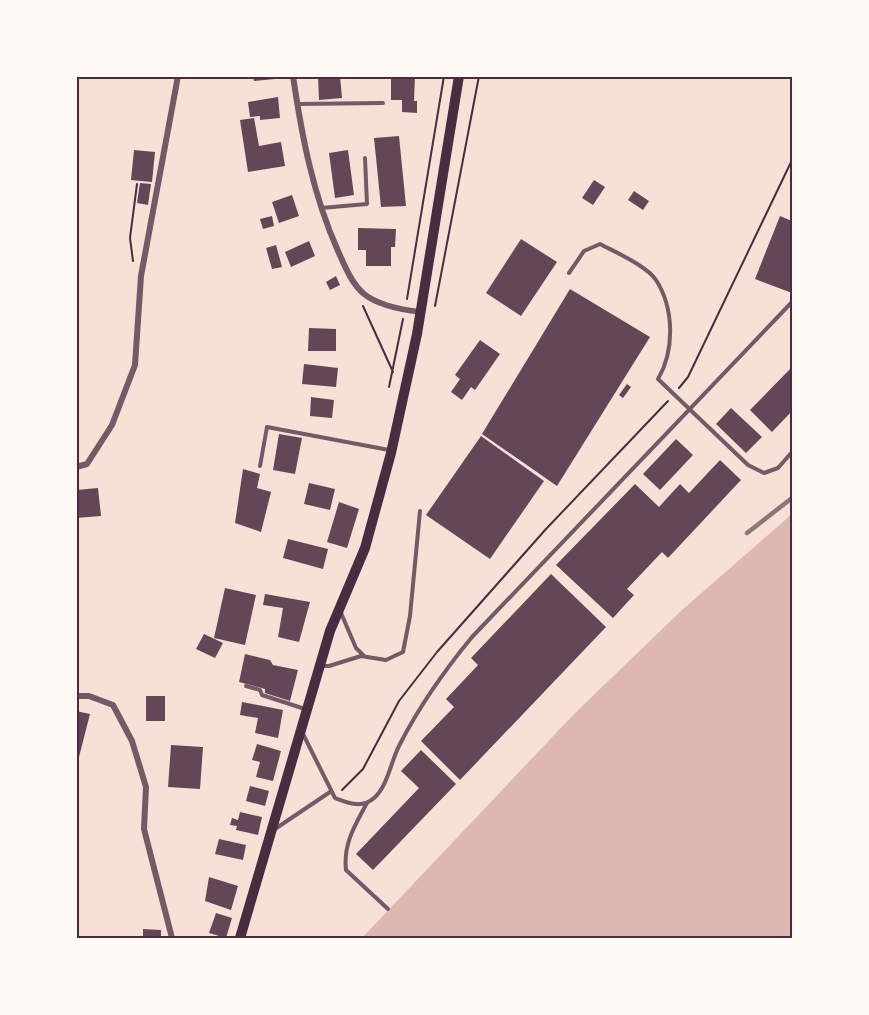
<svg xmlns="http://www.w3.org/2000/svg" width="869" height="1015" viewBox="0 0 869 1015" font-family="Quicksand,sans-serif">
<rect width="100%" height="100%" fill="#f7e1d7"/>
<path fill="#dcb8b0" d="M792 514V938H362L575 713 682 610Z"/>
<path fill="#644757" d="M253 76H274L275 79 254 81Z
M318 76H340L342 98 319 100Z
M391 76H415L414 101H417V113L402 112V100H391Z
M278 97 280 118 260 120V116L250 117 248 102Z
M254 118 259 146 281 142 285 166 248 172 240 120Z
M399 136 406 206 381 207 374 138Z
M134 150 155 152 152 182 131 180Z
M348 150 354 195 335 198 329 153Z
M594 180 605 187 593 205 582 198Z
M140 183 151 184 148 205 137 203Z
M634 191 649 201 643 210 628 200Z
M292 195 299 216 279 223 272 202Z
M272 216 274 226 263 229 260 219Z
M780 216 792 221V293L755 279Z
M358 228 396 229 395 247H391V266H366V250H358Z
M521 239 557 262 521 316 486 293Z
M309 241 315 256 291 267 285 252Z
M276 245 282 267 272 269 266 248Z
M336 276 340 285 330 290 326 282Z
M570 289 650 337 557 486 482 434Z
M309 328 336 329V351H308Z
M480 340 500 354 475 390 471 387 462 400 451 392 460 379 455 375Z
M304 364 338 368 336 387 302 384Z
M792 367V411L772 432 750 410Z
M627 384 631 387 623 398 619 395Z
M311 397 334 400 332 418 310 416Z
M731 408 762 437 746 453 716 424Z
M279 434 302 438 295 474 273 470Z
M481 436 544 481 490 559 426 515Z
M676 439 693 455 660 490 643 474Z
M720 460 741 480 668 558 662 552 627 589 634 595 613 618 556 565 635 484 659 507 680 484 689 493Z
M243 469 260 474 257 488 271 492 261 532 235 523Z
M309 483 335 489 330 510 304 504Z
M98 488 101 516 76 518V490Z
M339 502 359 509 347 548 327 542Z
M288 539 328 549 323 569 283 558Z
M551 574 606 627 460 780 421 741 454 707 446 699 478 665 471 658Z
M225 588 256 595 245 645 214 638Z
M265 594 310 602 299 642 278 637 283 608 263 605Z
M204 634 223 643 215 658 196 649Z
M245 654 270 660 273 665 298 670 290 701 265 693V689L239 682Z
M146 696H165V721H146Z
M242 702 283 710 278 738 255 733 258 718 240 715Z
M76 711 90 714 79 757 76 756Z
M257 744 281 751 273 781 256 777 260 762 252 760Z
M171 745 203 747 200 789 168 787Z
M421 750 456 784 373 870 356 854 419 788 401 771Z
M250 786 269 791 265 806 246 801Z
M240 812 262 817 258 835 236 830 237 826 230 825 232 818 238 820Z
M219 839 246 845 243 860 215 854Z
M209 877 238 886 231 910 205 901Z
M216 913 232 918 226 938 209 933Z
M143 929 161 930V938H143Z"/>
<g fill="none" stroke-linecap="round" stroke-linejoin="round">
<path stroke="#4a2c40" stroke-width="2" d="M133 261 130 238 137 184
M407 299 444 76
M363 306 393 372
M435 306 479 76
M389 387 403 319
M679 388 688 377 792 160
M342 790 363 769 399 701 437 652 546 529 668 401"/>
<path stroke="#755966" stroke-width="4" d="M298 104 383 103
M321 208 367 204 365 158
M569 273 584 251 600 244C615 252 647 266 656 280 674 308 675 350 658 379L748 465 764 473 778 468 792 452
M260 466 267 427 389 450
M341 613 356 648 364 656
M320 666H329L361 656 386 660 403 652 410 616 420 511
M246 686 260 690 262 695 305 709
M303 734 335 798C348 803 362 809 374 798 388 786 391 760 400 744 420 705 444 671 472 637L792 302
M367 803C355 825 343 844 346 870L388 909
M275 829 330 792"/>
<path stroke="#755966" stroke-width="6" d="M293 76C302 137 313 195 338 251 345 266 351 283 364 294 378 305 403 310 421 312
M76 467 87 464 112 425 135 365 141 276 178 76
M76 696H89L113 705 132 741 146 787 144 829 172 938"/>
<path stroke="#4a2c40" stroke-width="10" d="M240 938 330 631 365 548 391 453 417 334 459 76"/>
<path stroke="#8f747c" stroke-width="4.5" d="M747 533 792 498"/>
</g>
<rect width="869" height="1015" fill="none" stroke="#fffaf5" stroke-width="156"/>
<rect x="78" y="78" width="713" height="859" fill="none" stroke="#4a2c40" stroke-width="2"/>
</svg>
